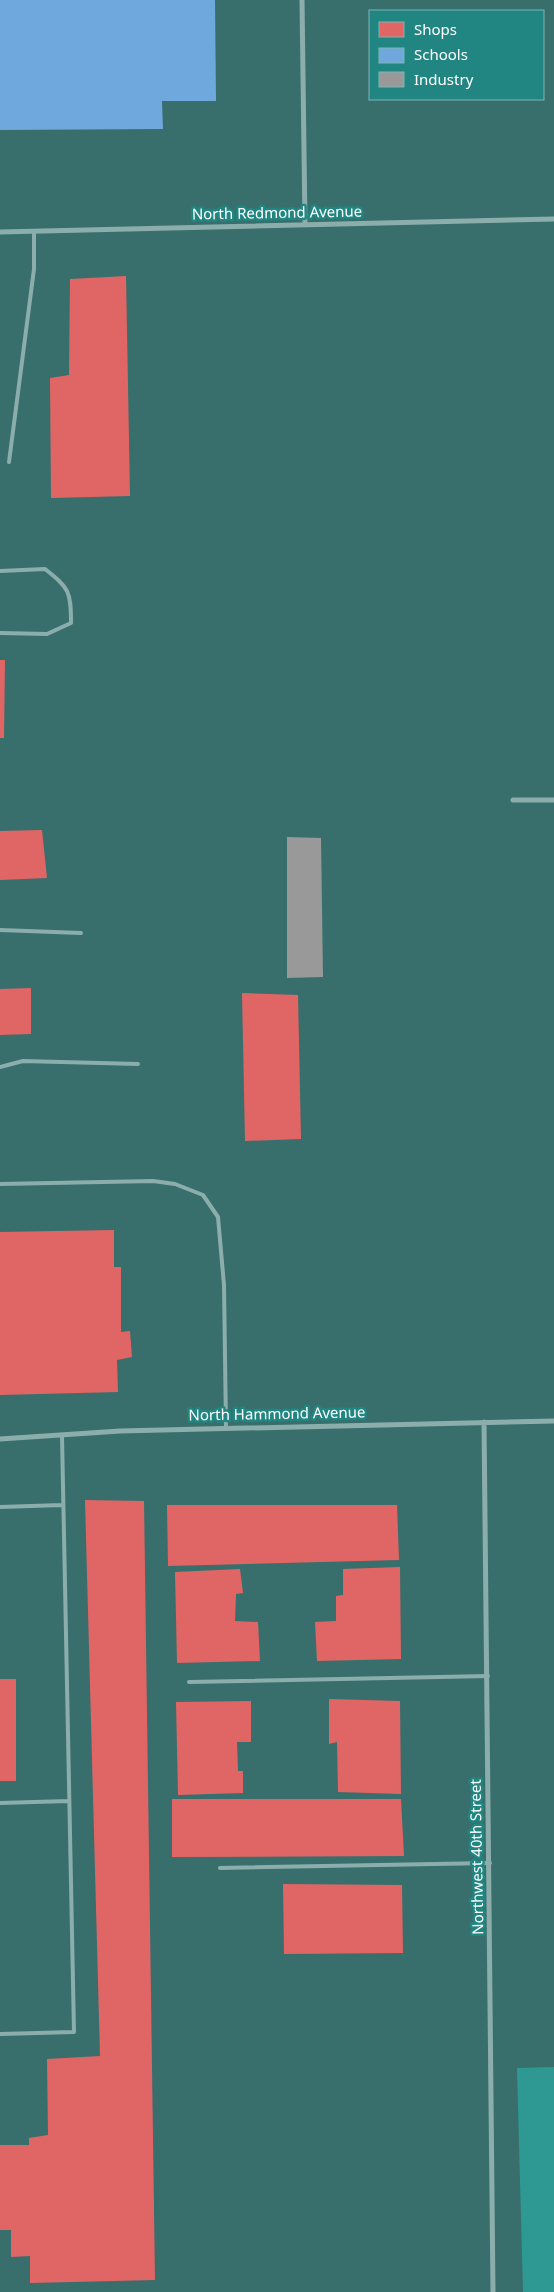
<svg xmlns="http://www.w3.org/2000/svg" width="554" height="2292" viewBox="0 0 554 2292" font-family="'Noto Sans',sans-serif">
<rect width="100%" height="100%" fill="#386f6c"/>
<path fill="#2e9993" d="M554 2067V2292H523L517 2068Z"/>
<path fill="#e06666" d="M126 276 130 496 51 498 50 378 69 375 70 279Z
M0 660H5L4 738H0Z
M42 830 47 878 0 880V831Z
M31 988V1034L0 1035V989Z
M242 993 298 995 301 1139 245 1141Z
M114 1230V1267H121V1332L130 1331 132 1357 117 1360 118 1392 0 1395V1232Z
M85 1500 144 1501 155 2280 30 2283V2256L11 2257V2230H0V2145H29V2138L48 2135 47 2059 100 2056Z
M167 1505H397L399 1560 168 1566Z
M400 1567 401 1659 317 1661 315 1622 336 1621V1596L343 1595V1569Z
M240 1569 243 1593 236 1594 235 1621 258 1622 260 1661 177 1663 175 1572Z
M0 1679H16V1781H0Z
M329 1699 400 1701 401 1794 338 1792 337 1742 329 1744Z
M251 1701V1742H237L238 1771H243V1793L178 1795 176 1702Z
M172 1799H401L404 1856 172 1857Z
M283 1884 402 1885 403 1953 284 1954Z"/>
<path fill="#6fa8dc" d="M0 0H215L216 101H162L163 129 0 130Z"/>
<path fill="#999" d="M287 837 321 838 323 977 287 978Z"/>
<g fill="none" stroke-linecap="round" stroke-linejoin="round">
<path stroke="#8baeac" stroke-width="4" d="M9 462 34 269V231
M0 571 45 569C69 588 71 591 71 623L47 634 0 633
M0 930 81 933
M0 1067 23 1061 138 1064
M0 1184 153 1181 175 1184 203 1195 218 1217 224 1285 226 1428
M0 1507 62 1505
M189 1682 488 1676
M0 1803 69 1801
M220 1868 490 1863
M0 2034 74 2032 62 1436"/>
<path stroke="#8baeac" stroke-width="5" d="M302 0 305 225
M0 232 554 219
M513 800H554
M484 1422 493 2292
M0 1439 120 1431 554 1421"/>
</g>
<g text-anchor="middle" stroke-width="5" stroke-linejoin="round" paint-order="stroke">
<g font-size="15" fill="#fff" stroke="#218681">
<text transform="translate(277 213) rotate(-1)" y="5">North Redmond Avenue</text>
<text transform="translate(277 1414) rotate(-1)" y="5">North Hammond Avenue</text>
<text transform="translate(477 1857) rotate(-91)" y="5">Northwest 40th Street</text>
</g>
</g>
<rect x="369" y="10" width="175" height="90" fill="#218681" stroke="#7ab6b3"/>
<rect x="379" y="22" width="25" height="15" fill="#e06666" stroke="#7ab6b3"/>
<text x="414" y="35" font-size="15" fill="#ffffff">Shops</text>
<rect x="379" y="48" width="25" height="15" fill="#6fa8dc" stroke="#7ab6b3"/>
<text x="414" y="60" font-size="15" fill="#ffffff">Schools</text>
<rect x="379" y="72" width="25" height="15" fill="#999999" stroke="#7ab6b3"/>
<text x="414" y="85" font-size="15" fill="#ffffff">Industry</text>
</svg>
